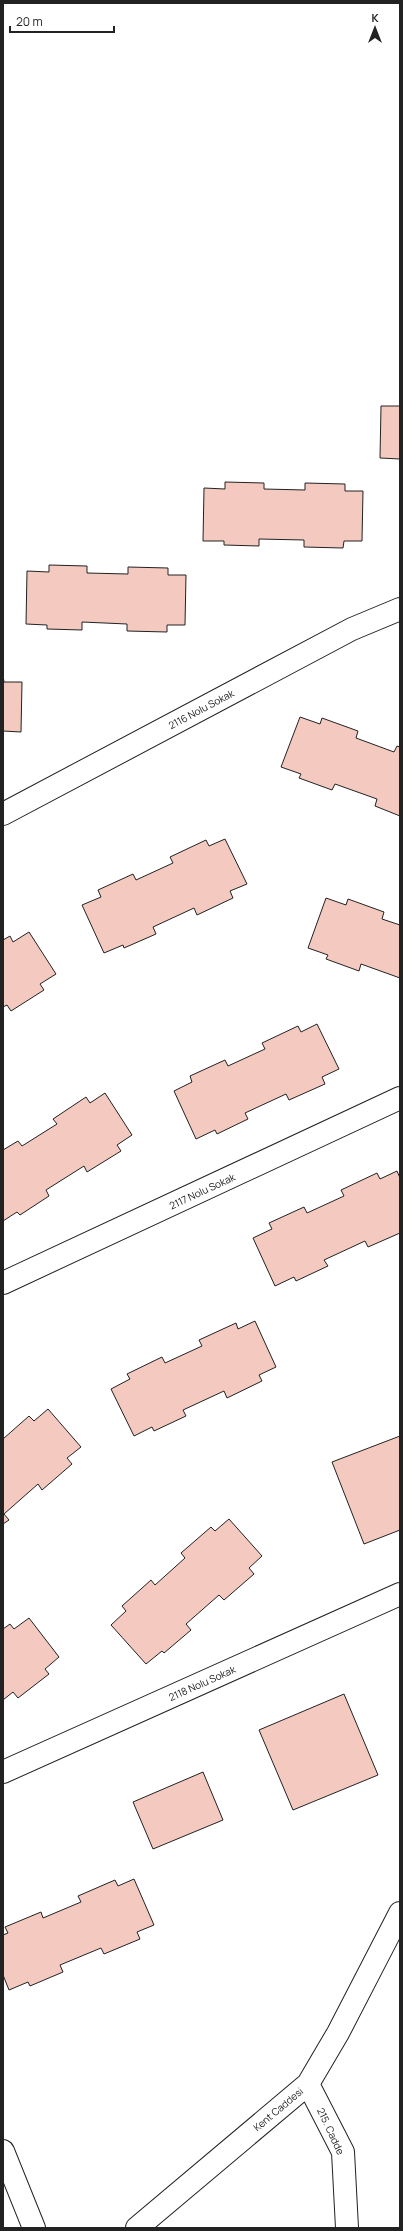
<svg xmlns="http://www.w3.org/2000/svg" width="403" height="2231" viewBox="0 0 403 2231" font-family="Manrope,sans-serif">
<rect width="100%" height="100%" fill="#fff"/>
<path fill="#f3c9c0" stroke="#222" d="M381 406H400V459L380 458Z
M225 482 264 483V489L305 490V483L345 484V491H363L362 541H344L343 548 304 547V540L259 539V546L224 545V541H203L204 488 225 489Z
M49 565 87 566V573L128 574V567L168 568V575H186L185 625H167V632L127 631V624L82 622V630L47 629V625L26 624 27 571 49 572Z
M3 675 4 682H22L21 732 3 731Z
M300 717 320 724 322 718 358 731 356 738 394 752 397 746 400 747V816L375 806 377 799 335 784 332 790 299 778 301 774 281 767Z
M225 839 247 884 230 891 233 898 197 915 194 908 153 927 156 934 124 948 123 945 104 953 82 905 101 897 98 890 133 874 136 880 173 863 170 857 206 840 209 846Z
M326 898 346 905 348 899 384 912 382 919 400 925V978L361 964 359 971 326 959 328 955 308 948Z
M29 932 56 974 40 984 44 990 11 1011 7 1005 3 1007V940L10 936 13 942Z
M317 1024 339 1069 322 1077 325 1084 289 1100 286 1094 245 1113 248 1119 217 1134 215 1130 196 1139 174 1091 192 1082 190 1076 225 1060 228 1066 265 1049 262 1043 298 1026 301 1032Z
M105 1093 132 1135 117 1145 121 1151 87 1172 84 1166 46 1190 49 1196 20 1215 17 1212 3 1221V1150L18 1141 22 1146 57 1124 53 1119 86 1097 90 1103Z
M397 1171 400 1178V1233L368 1247 365 1241 324 1260 328 1266 296 1281 294 1277 275 1286 253 1238 272 1229 269 1223 304 1207 307 1213 344 1196 341 1190 377 1173 380 1179Z
M255 1321 276 1367 259 1375 262 1381 227 1398 224 1391 183 1410 186 1416 154 1431 152 1427 134 1436 111 1389 130 1379 127 1374 162 1357 165 1363 202 1346 199 1340 236 1323 238 1329Z
M48 1409 81 1447 67 1458 72 1464 42 1490 38 1484 4 1514 9 1520 3 1524V1439L29 1416 34 1421Z
M400 1436V1530L364 1544 332 1462Z
M229 1519 262 1556 249 1568 254 1574 224 1600 219 1595 186 1624 191 1630 164 1653 162 1651 146 1664 111 1625 126 1611 122 1606 151 1580 155 1585 185 1558 181 1553 211 1527 215 1531Z
M29 1618 59 1657 45 1669 49 1674 18 1698 13 1692 3 1700V1629L10 1624 14 1629Z
M344 1694 378 1775 293 1810 259 1730Z
M203 1772 223 1820 153 1849 133 1802Z
M134 1879 154 1925 137 1932 140 1939 104 1954 101 1948 60 1965 63 1972 30 1986 28 1982 9 1990 3 1975V1935L8 1933 5 1927 41 1912 43 1918 81 1902 78 1896 115 1880 118 1886Z"/>
<g fill="none" stroke-linecap="round" stroke-linejoin="round">
<defs>
<path id="minor" d="M3 814 352 629 400 609
M3 1283 400 1098
M3 1772 400 1594
M308 2084 343 2152 347 2228
M3 2151 34 2228
M137 2228 308 2084 338 2033 400 1913"/>
</defs>
<use href="#minor" stroke="#222" stroke-width="24"/>
<use href="#minor" stroke="#fff" stroke-width="22"/>
</g>
<g text-anchor="middle" stroke-width="3" stroke-linejoin="round" paint-order="stroke">
<g font-size="10" fill="#222" stroke="#fff">
<text transform="translate(201 709) rotate(-28)" y="4">2116 Nolu Sokak</text>
<text transform="translate(202 1191) rotate(-25)" y="4">2117 Nolu Sokak</text>
<text transform="translate(202 1683) rotate(-24)" y="4">2118 Nolu Sokak</text>
<text transform="translate(278 2109) rotate(-40)" y="4">Kent Caddesi</text>
<text transform="translate(331 2131) rotate(65)" y="4">215. Cadde</text>
</g>
</g>
<rect width="403" height="2231" fill="none" stroke="#222222" stroke-width="8"/>
<g transform="translate(375 28)" stroke="#ffffff" stroke-width="3" paint-order="stroke">
<path d="M0-3L7 15L0 10L-7 15Z" fill="#222222"/>
<text y="-6" font-size="11" font-weight="bold" text-anchor="middle" fill="#222222">K</text>
</g>
<path d="M10 26v6h104v-6" fill="none" stroke="#222222" stroke-width="2"/>
<text x="16" y="26" font-size="12" fill="#222222" stroke="#ffffff" stroke-width="3" paint-order="stroke">20 m</text>
</svg>
